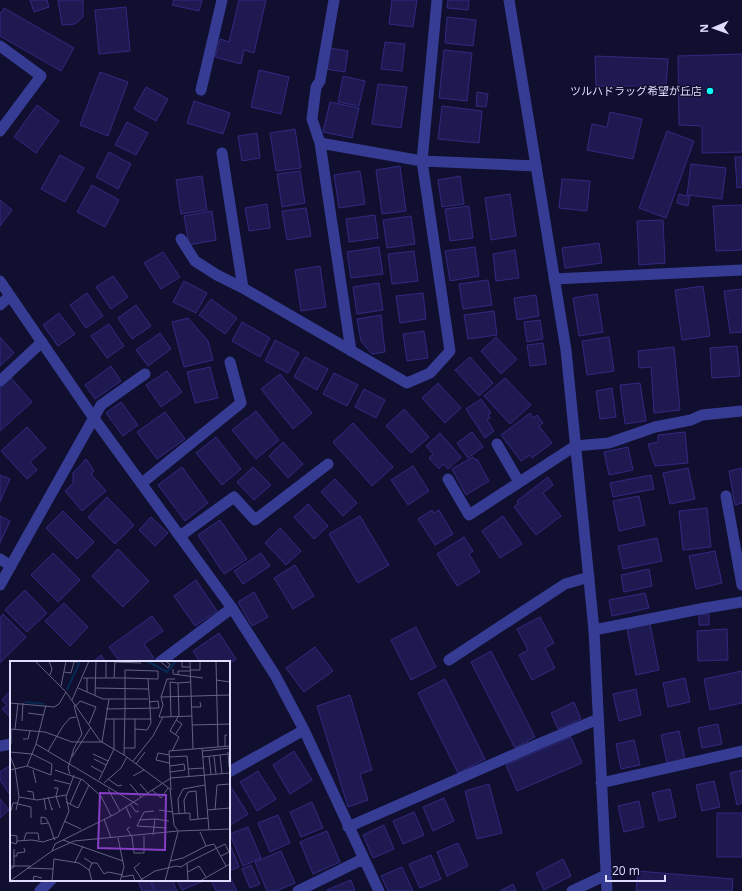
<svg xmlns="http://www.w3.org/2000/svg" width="742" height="891" viewBox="0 0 742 891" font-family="'Open Sans','Noto Sans JP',sans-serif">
<rect width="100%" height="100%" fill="#110f2f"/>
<path fill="#1f1952" stroke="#312980" d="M30 0H47L49 7 34 12Z
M58 0H83V17L75 24 62 25Z
M174 0H202L199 11 172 5Z
M239 0H266L254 53 244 50 241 64 215 57 220 39 229 42Z
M392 0H417L413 27 389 24Z
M448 0H469L468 10 447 8Z
M126 7 130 51 99 54 95 10Z
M4 8 74 48 61 71 0 36V14Z
M447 17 476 20 473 46 445 43Z
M385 42 405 44 402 71 381 69Z
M330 48 348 51 345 72 326 69Z
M444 50 472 53 467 101 439 98Z
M742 54V152L702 153V126L679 125 678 56Z
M595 56 668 59 666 86H596Z
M259 70 289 77 281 114 251 107Z
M100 72 128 82 108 136 80 125Z
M343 76 365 81 359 106 338 102Z
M378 84 407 87 401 128 372 124Z
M146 87 168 99 156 121 134 109Z
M477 92 488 94 486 107 476 106Z
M194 101 230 113 223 134 187 123Z
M330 102 359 108 352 138 323 132Z
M37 105 59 121 36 153 14 137Z
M442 106 482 111 479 143 438 139Z
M610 112 642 119 633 159 587 150 592 124 607 127Z
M127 122 148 133 136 155 115 145Z
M295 129 301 168 276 171 270 133Z
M667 131 694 141 666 218 639 208Z
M257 133 260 158 242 161 238 136Z
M109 152 131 164 118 189 96 177Z
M60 155 84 168 65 202 41 189Z
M735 157H742V187L737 188Z
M691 164 726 168 722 199 687 195Z
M400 166 406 211 382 214 376 170Z
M300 171 305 203 282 207 277 174Z
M360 171 365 204 339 208 334 175Z
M202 176 207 210 181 214 176 180Z
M460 176 464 204 442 207 438 180Z
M562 179 590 181 587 211 559 208Z
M92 185 119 200 105 227 77 212Z
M510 194 516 236 491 240 485 198Z
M679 194 690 197 688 206 677 203Z
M0 200 12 210 0 226Z
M267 204 270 228 249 231 245 208Z
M742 205V250L716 251 713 206Z
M469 206 473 238 450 241 445 209Z
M306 208 311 236 287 240 282 211Z
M212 211 216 240 189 245 184 216Z
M375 215 378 238 349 242 346 219Z
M411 216 415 244 387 248 383 220Z
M663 220 665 263 639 265 637 221Z
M599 243 602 263 565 268 562 248Z
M379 247 383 274 351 278 347 252Z
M475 247 479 276 450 281 445 251Z
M515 250 519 278 496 281 493 254Z
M414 251 418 281 392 284 388 254Z
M163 252 180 277 161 289 144 263Z
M320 266 326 307 301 311 295 270Z
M113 276 128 297 111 309 96 287Z
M488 280 492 305 463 309 459 284Z
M184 281 207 293 196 313 173 302Z
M379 283 383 310 357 314 353 287Z
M703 286 710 336 682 340 675 290Z
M742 289V332L730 333 724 291Z
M87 293 103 316 86 328 70 305Z
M423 293 426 319 400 323 396 296Z
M597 294 603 332 579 336 573 298Z
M536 295 539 316 517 320 514 298Z
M211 299 237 318 225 334 199 315Z
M136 305 151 326 132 339 118 318Z
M494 311 497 335 468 339 464 315Z
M59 313 75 334 58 346 43 325Z
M381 315 385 352 372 354 361 341 357 319Z
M188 318 208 341 213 360 184 367 172 322Z
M540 320 543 339 527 342 524 322Z
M242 322 270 338 260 357 232 341Z
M109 324 124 346 107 358 91 336Z
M424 331 428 358 407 361 403 334Z
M160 333 171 349 148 366 136 350Z
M0 337 14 353 0 366Z
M496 337 517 359 501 374 481 351Z
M609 337 614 371 587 375 582 341Z
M275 340 299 353 288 373 265 361Z
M543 343 546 364 530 366 527 345Z
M737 346 740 376 712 378 710 348Z
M674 347 680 410 654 413 651 367 639 368 638 351Z
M305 357 328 369 317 390 294 377Z
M470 357 493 383 479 396 455 370Z
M111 366 121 381 95 399 85 385Z
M210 367 218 398 195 403 187 372Z
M167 371 182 392 161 407 146 385Z
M334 373 358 385 347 406 323 394Z
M280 374 312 413 293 429 261 389Z
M11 378 32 402 0 431V388Z
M505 378 531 405 510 424 484 396Z
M438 383 461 408 445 423 422 398Z
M640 383 646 421 625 424 620 385Z
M612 388 616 417 600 419 596 391Z
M364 389 385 400 376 418 355 407Z
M481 399 491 413 488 415 490 418 487 420 494 431 485 438 466 409Z
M121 402 138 425 123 436 106 413Z
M404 409 429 437 411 453 386 426Z
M256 411 279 440 256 459 232 430Z
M165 412 185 439 157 459 137 432Z
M530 413 533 418 537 415 543 423 539 426 552 443 532 458 530 455 521 461 501 435Z
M353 423 393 467 372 486 333 442Z
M27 427 46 448 30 462 37 470 27 479 1 451Z
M472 432 483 447 468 458 457 443Z
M685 432 688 463 655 466 648 444 658 442V435Z
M440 433 461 457 448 469 443 464 439 469 429 458 433 454 426 446Z
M216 437 241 469 222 485 196 453Z
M283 442 303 464 288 478 269 456Z
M628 447 633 470 609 475 604 452Z
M473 457 475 460 477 459 489 481 466 495 452 469Z
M86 459 94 471 91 474 106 491 82 511 65 491 73 483V473Z
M413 466 429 491 408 505 391 480Z
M182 467 208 503 185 521 158 485Z
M253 467 271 485 254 500 237 482Z
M688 468 695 499 670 504 663 473Z
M742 468V503L735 505 729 471Z
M0 475 10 479 0 502Z
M651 475 654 489 613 497 610 483Z
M548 477 553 485 543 493 561 516 536 535 514 507 518 504 517 501Z
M335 479 357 503 343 516 321 492Z
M639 496 645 525 619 531 613 501Z
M107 497 134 525 115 544 88 517Z
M308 504 328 526 314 539 294 517Z
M707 508 711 547 683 550 679 511Z
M432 510 434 513 439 510 453 534 435 545 418 519Z
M63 511 94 542 77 559 46 528Z
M0 516 10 521 0 543Z
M360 516 389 565 358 583 329 534Z
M503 516 522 544 500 558 482 531Z
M151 517 168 533 155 546 139 530Z
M220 520 247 559 224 574 198 535Z
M280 528 301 551 286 565 265 543Z
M464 537 473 551 469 554 480 572 457 586 437 554Z
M657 538 662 561 623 569 618 546Z
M118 549 149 581 123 607 92 576Z
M715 551 722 583 696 589 689 556Z
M53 553 80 580 58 602 31 575Z
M261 553 270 566 243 584 234 571Z
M295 565 314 596 293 609 274 578Z
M649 569 652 586 624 592 621 575Z
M196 580 217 611 195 626 174 596Z
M25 590 47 613 27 632 5 610Z
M254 592 268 617 252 626 238 602Z
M645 593 649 608 612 616 609 600Z
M64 603 88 627 70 646 45 621Z
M3 614 26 637 0 663V618Z
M699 614H709V625H699Z
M152 616 163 631 144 644 154 658 149 662H120L109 647Z
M540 617 554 643 545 648 555 668 532 680 519 655 528 650 517 629Z
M650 624 659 670 636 675 627 629Z
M416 627 436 667 411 680 391 640Z
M727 629 728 660 698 661 697 631Z
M219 633 236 659 229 664V662H200L193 651Z
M315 647 333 671 304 692 286 668Z
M491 651 535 737 515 748 471 662Z
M101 655 106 662H93Z
M742 671V703L710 710 704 679Z
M685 678 690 702 668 707 663 683Z
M445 679 485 759 458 773 418 693Z
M636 689 641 715 619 721 613 694Z
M11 690V718L2 709 7 705 2 700Z
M350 695 372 770 360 774 368 800 348 807 317 706Z
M574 702 581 719 558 729 551 713Z
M718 724 722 744 702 748 698 728Z
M679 731 685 759 667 763 661 735Z
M571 737 582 763 517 791 506 765Z
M634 740 640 765 621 769 616 744Z
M294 751 312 780 290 794 273 765Z
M11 765V796L0 780V772Z
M742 770V803L737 805 730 773Z
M258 771 276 799 257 811 240 782Z
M714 781 720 807 702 811 696 785Z
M489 784 502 833 477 839 465 791Z
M231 787 248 814 229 826V789Z
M670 789 676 817 659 821 652 793Z
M444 798 454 821 433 831 423 807Z
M0 799 9 810 0 818Z
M639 801 644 827 624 832 618 806Z
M312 802 323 828 301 837 290 812Z
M414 812 424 835 403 844 393 821Z
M717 813H742V857H717Z
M278 815 290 843 270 852 258 823Z
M384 825 394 849 373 858 363 835Z
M248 827 261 858 243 866 230 834Z
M327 831 340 862 313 874 300 842Z
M229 842 239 867 229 871Z
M458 843 468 866 447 876 437 852Z
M281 851 295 883 276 891H267L255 862Z
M431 855 441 879 420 888 409 864Z
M563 859 571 876 544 890 536 873Z
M251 865 260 884 250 888 242 869Z
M402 867 413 891H388L381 876Z
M638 871 733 879 732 891H636Z
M229 875 237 891H216L212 882 217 880H229Z
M138 880H150L154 891H142Z
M151 880H172L177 891H156Z
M177 880H206L182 890Z
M351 880 355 891H327V890Z
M513 884 516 891H500Z"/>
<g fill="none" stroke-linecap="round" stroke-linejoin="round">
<path stroke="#363c93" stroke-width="11" d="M0 46 41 76 0 131
M201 90 222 0
M320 143 312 119 316 87 320 81 334 0
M222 153 243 288 407 383 430 373 450 351 422 161 437 0
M181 239 195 261 217 275 243 288
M554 279 742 270
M0 281 93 417 232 608 275 675 304 730 379 891
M0 305 10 296
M351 351 320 143 422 161 536 166
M0 381 42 342
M497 444 519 482
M448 479 469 515 575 446 609 443 655 427 691 420 702 415 742 411
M142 483 241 403 230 362
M726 496 742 585
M180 536 234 497 255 520 328 464
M0 559 11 566
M0 585 101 405 145 374
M594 630 705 608 742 602
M449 660 565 584 589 577
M160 662 232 608
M0 746 11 744
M229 772 304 730
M601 783 742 751
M348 827 536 745 598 719
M40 891 51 880
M298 891 363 859
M572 891 606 875"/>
<path stroke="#363c93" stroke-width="11" d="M509 0 566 350 594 630 607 891"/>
</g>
<circle fill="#09fffd" stroke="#110f2f" stroke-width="1.5" cx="710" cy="91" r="4"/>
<g text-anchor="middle" stroke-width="3" stroke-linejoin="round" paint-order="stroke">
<g font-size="11" fill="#deddff" stroke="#110f2f" text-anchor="end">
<text x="702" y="95">ツルハドラッグ希望が丘店</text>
</g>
</g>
<g transform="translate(10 661)">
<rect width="220" height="220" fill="#110f2f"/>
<path fill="none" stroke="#052952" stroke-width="2" d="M137 0 157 11 166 0M57 29 70 0M15 41 34 43"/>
<path fill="none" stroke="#636182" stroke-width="1" d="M25 0 56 31 90 80 114 94 160 128 164 164 168 170 220 168M39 0 42 8 40 14M49 0 68 1M150 0 158 7 160 3 155 0M172 0V6H180M180 0 183 88M206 0 208 86M105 1 131 2M163 8V13L193 17M180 9H190V0M54 11 61 12 64 1M168 14V10H181M73 17H115L148 18V10L115 9V48L114 94M96 17V0M104 17 105 0M206 19 220 21M51 25 56 0M68 27 93 38H138M85 27 138 28M77 31V17M85 34 86 0M151 36 157 18H165M62 39 79 0M0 42 44 46 49 43 56 31M66 45 70 40 86 46 79 63M181 46H191L190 41M96 48 149 47 148 40 139 41M18 52 33 54M153 56H149L153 44 151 36 220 34M161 56 160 21 168 22M95 58H141M12 60 13 42M182 64 220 63M0 68 35 71 62 81H92L99 38M1 68V83M5 68 8 42M125 68 137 69 141 62 138 18M165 74 172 63 166 59M13 78H18L20 70M26 83 128 144M215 86V74H217M114 87H125V58M192 87 199 169M38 90 53 65 60 57 66 56M162 90 169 76 160 70 169 54 168 22 181 21M193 90 220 87M0 91 22 93 42 103 41 114 17 105 0 109M218 91 219 106M83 93 98 100M159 94 148 92 146 99 159 102M210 94 212 113M0 95 5 107 9 136 27 139 56 134M199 95 201 113M204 95 206 113M62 96 81 66M159 96 177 95 179 115M193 96 218 93M84 98 96 104M123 100 143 75 153 56 182 55M126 103 135 91M17 105 26 83 36 44M81 105 92 111M160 105 174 103 175 109 160 111M178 108 194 107M23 109 26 122M45 109 73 119 91 135 101 155M60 113 58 107 64 87 72 73 64 45 66 44M123 115 134 109M98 118 108 125 112 124M44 119 60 123M89 119 104 88V58M94 122 111 107 117 96M120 123 131 136M130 123 138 132M44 127H48L46 135M98 128 110 150M142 129 151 137 158 127M161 129 159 90 220 85M17 130 23 131 24 138M46 135 50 147M38 136 42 149V147M34 137 36 149M56 141 68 147 79 124M8 143 21 146V157M60 143 71 118M120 143 126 151 129 150M116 146 121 157M6 149 9 136M149 149 163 151M197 149 220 147M205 149 207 124 220 123M144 150 134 151 127 165 157 167M169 152 168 138 173 128 195 124M175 152 174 139 178 131 186 130 188 158M0 153 3 142H8M163 153 180 152V159L198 157M94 158 101 177M145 158 159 160M129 159 145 158 143 174M54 160 71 168M38 162 31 163V156L36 157 39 163 41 168 43 175 45 179M120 166 117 168 122 176 124 192H134V175M190 171 196 185 204 183 216 205M0 174 7 175V180M108 177 114 206 110 220M14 179 16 172H28L29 179M53 179 113 200M0 181 6 183 7 180 22 179 33 181 48 176 59 150 56 136 64 114M42 190 45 183 105 153 161 117 220 112M3 195H7V192L15 191 14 187M74 197 82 202 79 209M160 200 173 197 196 185M65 201 73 185M82 202H87L94 213 98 211 113 214M130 202 124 207 133 220M0 205H20M17 207 43 208M0 208 4 206V188M178 211 189 205 196 216M112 216 123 214 125 220M0 220 42 190 64 180 168 170M23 220 24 215 32 217M42 220 44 198 69 202 79 209 82 220M129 220 145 210 166 205 171 206 177 202M155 220 168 171M178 220 177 202 215 183 219 191 211 195M190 220 220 203"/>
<path fill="#853ec5" fill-opacity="0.15" stroke="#853ec5" stroke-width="2" d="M90 132 156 134 155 189 88 187Z"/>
<rect width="220" height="220" fill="none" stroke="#deddff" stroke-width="2"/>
</g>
<g transform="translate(714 28) rotate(268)" stroke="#110f2f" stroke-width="3" paint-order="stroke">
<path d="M0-3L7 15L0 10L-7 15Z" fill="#deddff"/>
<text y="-6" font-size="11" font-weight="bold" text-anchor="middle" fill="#deddff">N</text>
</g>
<path d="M606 875v6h59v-6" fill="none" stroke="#deddff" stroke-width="2"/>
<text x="612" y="875" font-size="12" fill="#deddff" stroke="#110f2f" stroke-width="3" paint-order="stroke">20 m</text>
</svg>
